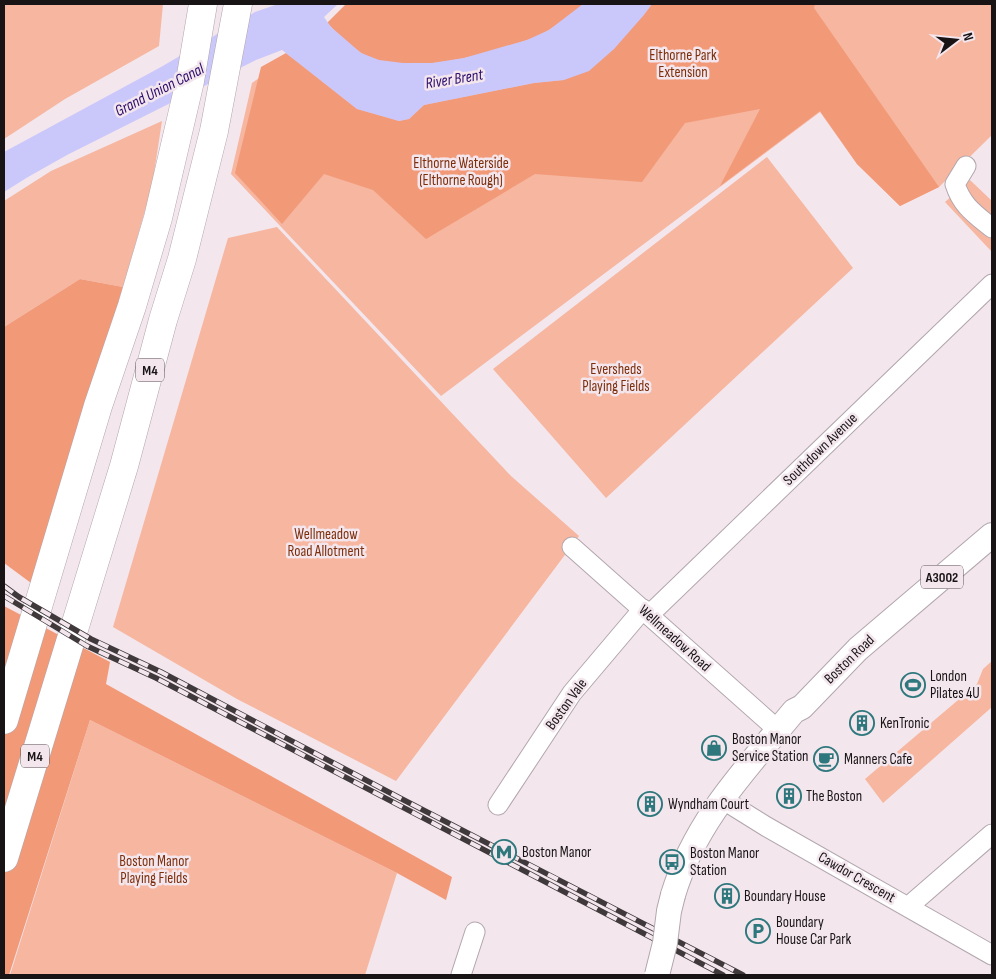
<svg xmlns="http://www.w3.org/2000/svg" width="996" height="979" viewBox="0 0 996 979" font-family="'Sofia Sans Condensed',sans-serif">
<rect width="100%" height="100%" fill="#f3e6ed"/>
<path fill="#f6b69f" d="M4 4H163L159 46 65 99 4 139Z
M357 4H992V135L939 187 900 206 857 164 820 112 441 396 231 174 252 83 339 23Z
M162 121 152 186 123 287 80 279 4 327V201L51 171Z
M767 157 853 268 606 498 493 369Z
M970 180 992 201V252L945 202Z
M277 227 511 476 579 536 396 781 237 699 113 627 228 238Z
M992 661V707L883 803 865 779 977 684 983 669Z
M90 720 397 873 365 975H10Z"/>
<path fill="#f29978" d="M346 4H583C573 13 562 22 550 29 539 37 524 41 511 45 471 58 424 70 381 61 360 56 346 41 331 27L327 23Z
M652 4H815L814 8 939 187 900 206 857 164 820 111 720 186 760 109 685 123 642 182 535 174 426 239 373 190 324 174 282 224 235 173 261 67 286 53 357 109 399 121 409 119 424 105 534 83 564 80 643 16Z
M80 279 123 287 31 583 4 563V327Z
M4 606 110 662 106 684 452 877 446 900 397 873 90 720 9 975H4Z"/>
<path fill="#cac8fb" d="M278 4H338L324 17 331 27 361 53 379 60 403 63H432L464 58 527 40 549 30 583 4H652L643 16 614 49 589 71 564 80 534 83 424 105 409 119 399 121 357 109 282 50 256 60 67 155 28 177 4 192V152L161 67 255 12Z"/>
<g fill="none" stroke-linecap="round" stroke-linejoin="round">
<defs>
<path id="minor" d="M966 166 955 184C962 206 975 214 992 228
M572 547 778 730
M649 615 992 284
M722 799 767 827 992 955
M498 805 572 693 643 609
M909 906 992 834
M461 975 475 932"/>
<path id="major" d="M673 895C695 821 746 769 794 711L802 707 858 649 992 535"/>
<path id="highway" d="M4 720 98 406 132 306 158 218 190 81 203 4
M4 858 124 466 163 320 182 259 214 131 238 4"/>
</defs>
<use href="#minor" stroke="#b2a6ad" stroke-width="21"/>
<use href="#major" stroke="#b2a6ad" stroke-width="26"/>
<use href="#highway" stroke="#b2a6ad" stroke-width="29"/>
<use href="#minor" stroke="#fff" stroke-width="19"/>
<use href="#major" stroke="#fff" stroke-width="24"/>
<use href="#highway" stroke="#fff" stroke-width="28"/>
<defs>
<path id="rail" d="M4 586 19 597 91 639 161 672 398 797 743 975
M4 596 87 646 156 678 723 975"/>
</defs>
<use href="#rail" stroke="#3f393c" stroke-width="5.5"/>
<use href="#rail" stroke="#f3e6ed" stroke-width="4" stroke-dasharray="11" stroke-linecap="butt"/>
<defs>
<path id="major-bridge" d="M657 975 665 943 669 911 673 895"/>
</defs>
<use href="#major-bridge" stroke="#b2a6ad" stroke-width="26" stroke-linecap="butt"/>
<use href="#major-bridge" stroke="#fff" stroke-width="24"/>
</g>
<defs>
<symbol id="stadium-ring" viewBox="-11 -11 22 22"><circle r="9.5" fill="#f3e6ed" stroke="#2e787d" stroke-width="1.5"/><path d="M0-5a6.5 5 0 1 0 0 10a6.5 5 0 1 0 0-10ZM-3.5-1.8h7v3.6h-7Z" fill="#2e787d"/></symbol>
<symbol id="building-ring" viewBox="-11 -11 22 22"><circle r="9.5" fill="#f3e6ed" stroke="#2e787d" stroke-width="1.5"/><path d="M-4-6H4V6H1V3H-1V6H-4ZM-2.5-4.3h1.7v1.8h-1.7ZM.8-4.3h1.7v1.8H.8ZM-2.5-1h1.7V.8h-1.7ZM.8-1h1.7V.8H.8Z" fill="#2e787d"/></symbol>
<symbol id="shop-ring" viewBox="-11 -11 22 22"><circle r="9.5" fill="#f3e6ed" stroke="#2e787d" stroke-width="1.5"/><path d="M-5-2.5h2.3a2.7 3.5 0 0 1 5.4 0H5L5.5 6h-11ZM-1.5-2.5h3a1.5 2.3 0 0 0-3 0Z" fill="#2e787d"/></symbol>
<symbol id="cafe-ring" viewBox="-11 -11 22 22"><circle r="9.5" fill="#f3e6ed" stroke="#2e787d" stroke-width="1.5"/><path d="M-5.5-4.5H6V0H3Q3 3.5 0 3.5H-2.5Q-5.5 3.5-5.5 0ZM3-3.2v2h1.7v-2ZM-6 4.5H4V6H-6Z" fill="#2e787d"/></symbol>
<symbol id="metro-ring" viewBox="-11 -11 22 22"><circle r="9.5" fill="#f3e6ed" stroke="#2e787d" stroke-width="1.5"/><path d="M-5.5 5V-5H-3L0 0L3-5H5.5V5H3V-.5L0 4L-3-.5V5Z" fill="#2e787d"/></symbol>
<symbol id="bus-ring" viewBox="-11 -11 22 22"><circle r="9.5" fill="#f3e6ed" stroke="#2e787d" stroke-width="1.5"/><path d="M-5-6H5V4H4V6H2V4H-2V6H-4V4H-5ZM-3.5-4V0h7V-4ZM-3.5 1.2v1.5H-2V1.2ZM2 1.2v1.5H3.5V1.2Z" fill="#2e787d"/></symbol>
<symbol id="parking-ring" viewBox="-11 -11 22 22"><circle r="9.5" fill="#f3e6ed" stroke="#2e787d" stroke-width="1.5"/><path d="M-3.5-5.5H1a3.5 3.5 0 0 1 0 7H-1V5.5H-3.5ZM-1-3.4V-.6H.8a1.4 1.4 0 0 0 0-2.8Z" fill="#2e787d"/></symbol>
</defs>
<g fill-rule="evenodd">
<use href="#stadium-ring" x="899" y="671" width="28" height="28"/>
<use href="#building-ring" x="848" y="709" width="28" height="28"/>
<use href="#shop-ring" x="700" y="734" width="28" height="28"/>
<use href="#cafe-ring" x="812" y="745" width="28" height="28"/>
<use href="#building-ring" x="775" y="782" width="28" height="28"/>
<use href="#building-ring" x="636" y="790" width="28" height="28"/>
<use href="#metro-ring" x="490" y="838" width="28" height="28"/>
<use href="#bus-ring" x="658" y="848" width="28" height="28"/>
<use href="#building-ring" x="713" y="882" width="28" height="28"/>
<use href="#parking-ring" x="744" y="917" width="28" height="28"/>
</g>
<g text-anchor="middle" stroke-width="5" stroke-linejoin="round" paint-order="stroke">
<g fill="#f3e6ed" stroke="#5a5356" stroke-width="1">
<rect x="136" y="358.5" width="28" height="23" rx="4"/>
<rect x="921" y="565.5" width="42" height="23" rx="4"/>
<rect x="21" y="744.5" width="28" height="23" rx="4"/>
</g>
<g font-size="14" font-weight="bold" fill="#181416">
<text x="150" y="375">M4</text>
<text x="942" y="582">A3002</text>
<text x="35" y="761">M4</text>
</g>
<g font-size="15" fill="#7d2f0c" stroke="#f3e6ed">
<text x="683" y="60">Elthorne Park<tspan x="683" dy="17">Extension</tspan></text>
<text x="461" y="168">Elthorne Waterside<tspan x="461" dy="17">(Elthorne Rough)</tspan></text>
<text x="616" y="374">Eversheds<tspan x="616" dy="17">Playing Fields</tspan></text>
<text x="326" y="539">Wellmeadow<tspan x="326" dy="17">Road Allotment</tspan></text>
<text x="154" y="866">Boston Manor<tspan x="154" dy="17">Playing Fields</tspan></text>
</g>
<g font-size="15" fill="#181416" stroke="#f3e6ed">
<text transform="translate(820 449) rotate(-44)" y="5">Southdown Avenue</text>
<text transform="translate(675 638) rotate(42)" y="5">Wellmeadow Road</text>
<text transform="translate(849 659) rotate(-44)" y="5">Boston Road</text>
<text transform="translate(566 704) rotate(-54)" y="5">Boston Vale</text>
<text transform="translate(857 877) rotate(30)" y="5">Cawdor Crescent</text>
</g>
<g font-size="15" fill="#181416" stroke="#f3e6ed" text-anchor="start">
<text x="930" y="681">London<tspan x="930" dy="17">Pilates 4U</tspan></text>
<text x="880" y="728">KenTronic</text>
<text x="732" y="744">Boston Manor<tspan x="732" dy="17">Service Station</tspan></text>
<text x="844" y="764">Manners Cafe</text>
<text x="806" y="801">The Boston</text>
<text x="668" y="809">Wyndham Court</text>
<text x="522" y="857">Boston Manor</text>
<text x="690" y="858">Boston Manor<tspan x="690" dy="17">Station</tspan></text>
<text x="744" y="901">Boundary House</text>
<text x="776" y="927">Boundary<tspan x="776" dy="17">House Car Park</tspan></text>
</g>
<g font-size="16" font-style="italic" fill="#2a0b6b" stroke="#f3e6ed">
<text transform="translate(454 78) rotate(-9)" y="6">River Brent</text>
<text transform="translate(159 89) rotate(-27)" y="6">Grand Union Canal</text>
</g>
</g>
<rect width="996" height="979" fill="none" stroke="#181416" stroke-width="10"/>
<g transform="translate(956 40) rotate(74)" stroke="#f3e6ed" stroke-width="4" paint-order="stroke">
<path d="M0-4L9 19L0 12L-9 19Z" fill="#181416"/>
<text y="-8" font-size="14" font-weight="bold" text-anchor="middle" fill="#181416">N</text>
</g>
</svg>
